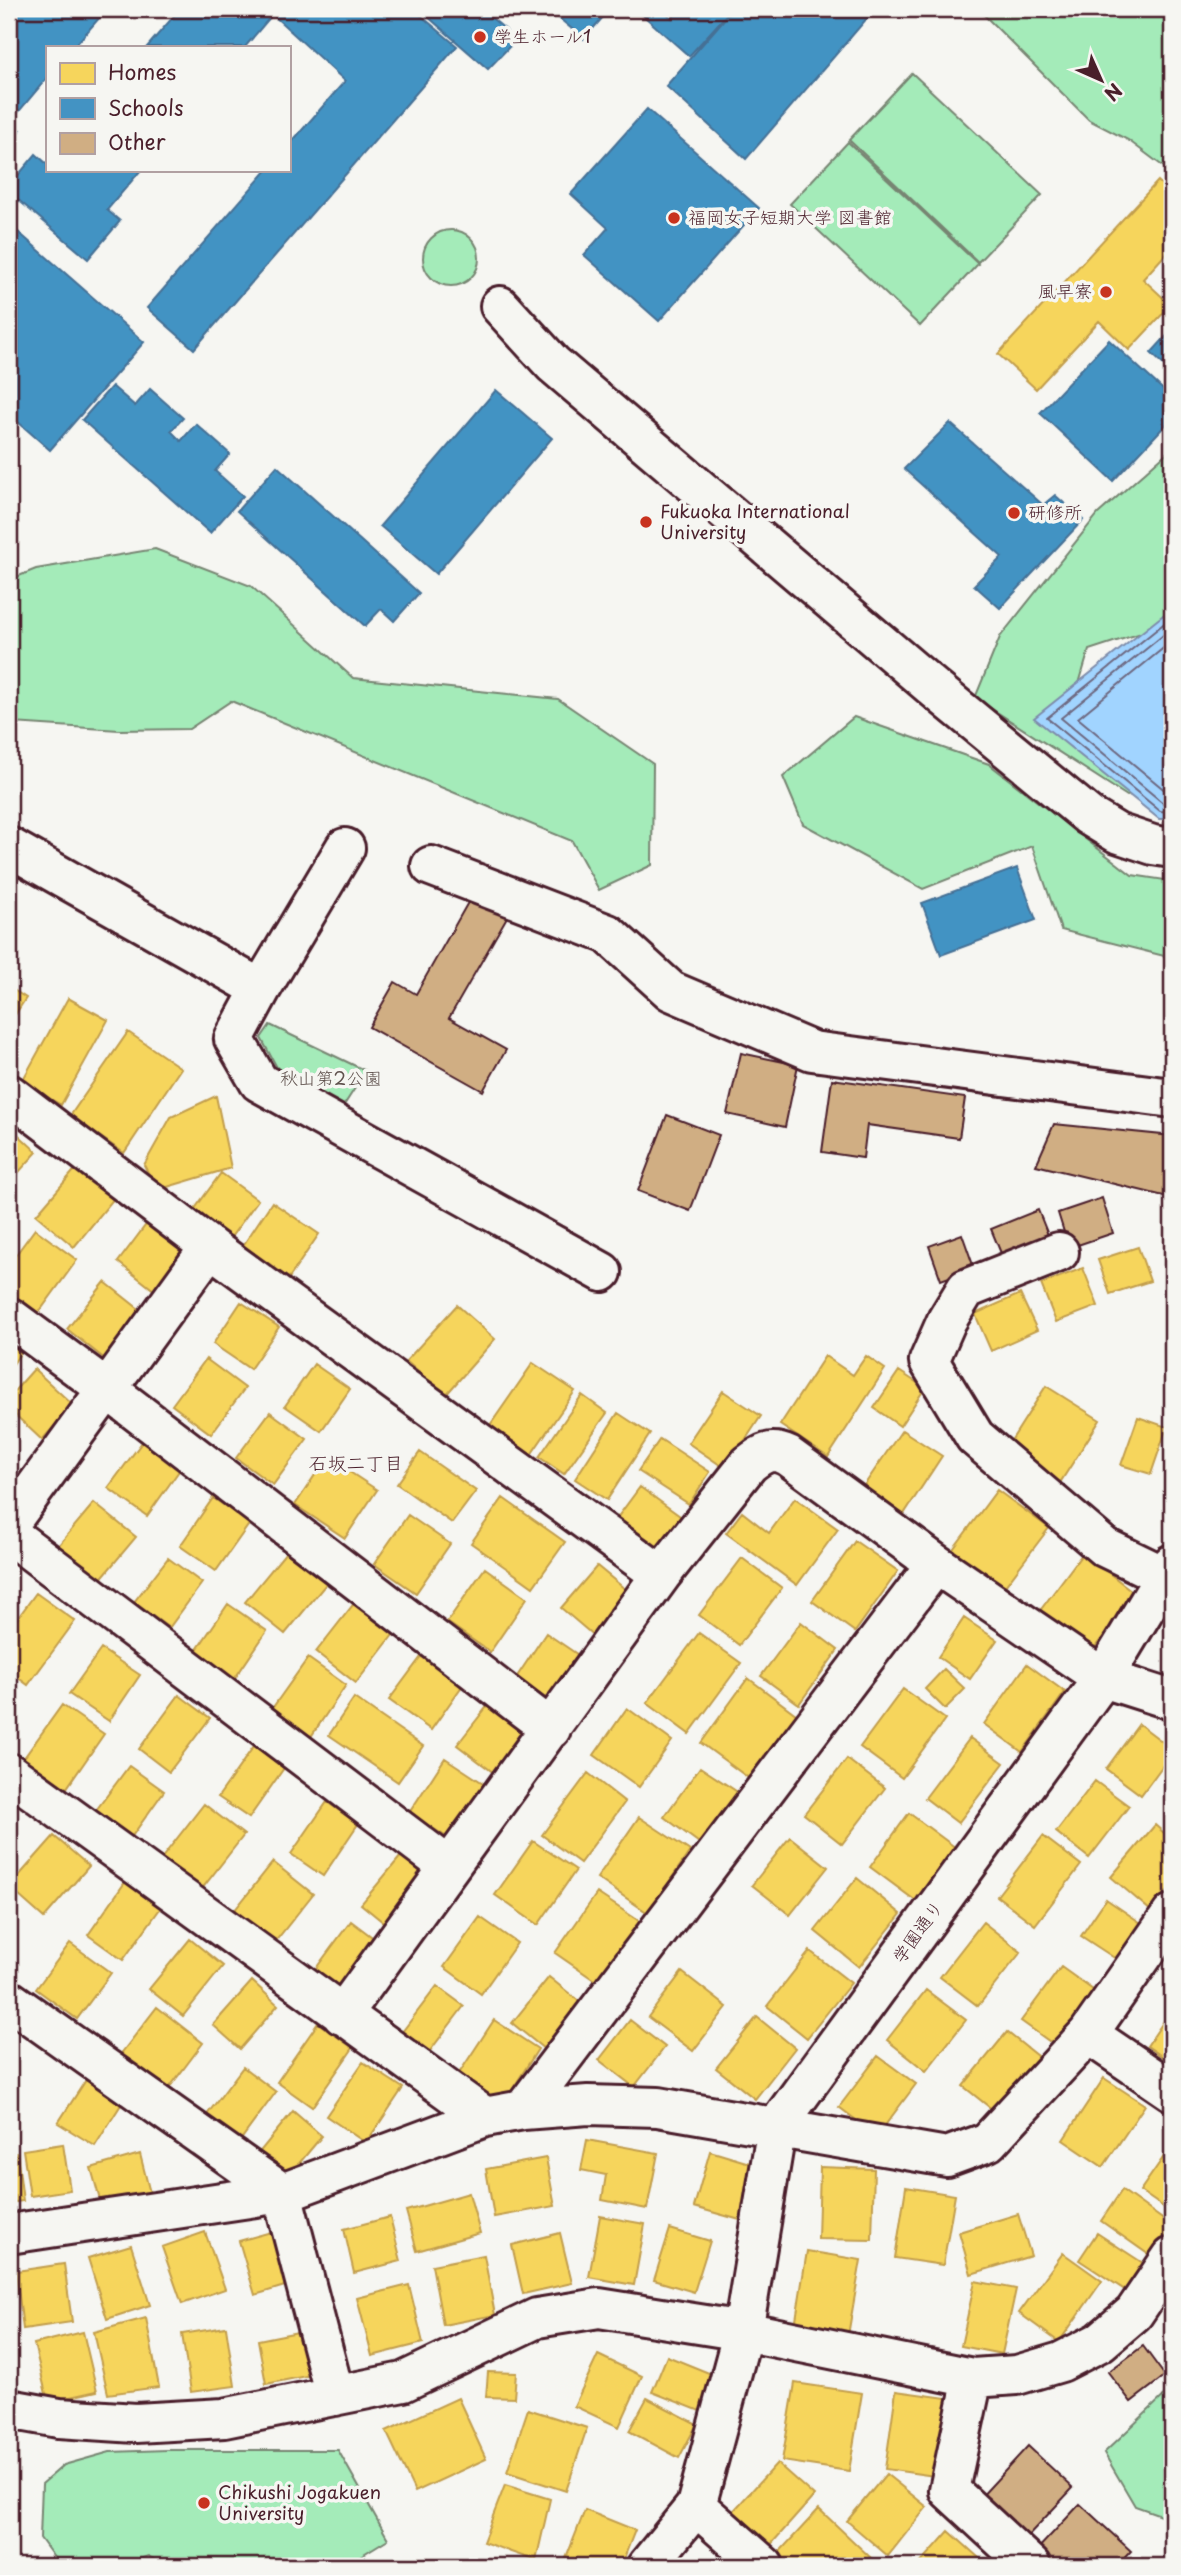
<svg xmlns="http://www.w3.org/2000/svg" width="1181" height="2575" viewBox="0 0 1181 2575" font-family="'Playpen Sans','Klee One',sans-serif">
<rect width="100%" height="100%" fill="#f6f6f2"/>
<filter id="ink" filterUnits="userSpaceOnUse"><feTurbulence type="fractalNoise" baseFrequency=".0143" numOctaves="2"/><feDisplacementMap in="SourceGraphic" scale="14" xChannelSelector="R" yChannelSelector="G"/><feConvolveMatrix kernelMatrix="1 2 1 2 8 2 1 2 1" color-interpolation-filters="sRGB"/></filter>
<g filter="url(#ink)">
<path fill="#a4ebb9" stroke="#778572" stroke-width="2" d="M978 9H1172V173L1128 140 1089 120Z
M912 73 1042 195 978 262 849 140Z
M848 142 978 264 920 326 790 204Z
M423 258a28 28 0 1 1 56 0a28 28 0 1 1-56 0Z
M1172 448V623L1089 650 1070 714 1172 787 1127 796 975 698 1000 637 1098 514Z
M155 549 251 586 353 678 558 699 653 764 652 865 599 890 572 841 231 701 189 729 119 730 13 723 9 725V580L36 569Z
M854 717 989 764 1132 875 1172 881V958L1061 930 1032 846 923 889 803 824 783 777Z
M270 1025 366 1071 341 1110 281 1075 261 1038Z
M1172 2388V2519L1135 2506 1104 2453Z
M167 2450H338L388 2539 344 2566H166L148 2556 120 2566H60L40 2538 42 2484 64 2465 110 2452Z"/>
<path fill="#a1d4ff" stroke="#7e8caa" stroke-width="2" d="M1172 608V819H1159L1034 718Z"/>
<path fill="#f6d55c" stroke="#c29e4d" stroke-width="2" d="M1158 181 1172 194V247L1143 279 1171 305 1129 350 1099 321 1036 389 998 354Z
M9 987 26 998 9 1024Z
M68 998 108 1020 61 1105 21 1083Z
M128 1032 181 1068 124 1153 70 1116Z
M216 1096 231 1168 157 1190 144 1165 171 1117Z
M9 1126 37 1152 9 1183Z
M79 1165 116 1196 74 1247 36 1215Z
M221 1173 258 1200 231 1237 194 1210Z
M272 1202 319 1234 289 1278 242 1247Z
M151 1218 189 1246 155 1291 118 1262Z
M35 1229 77 1260 37 1315 9 1294V1264Z
M1138 1247 1150 1281 1110 1294 1098 1260Z
M1083 1268 1098 1306 1056 1322 1041 1284Z
M105 1282 149 1317 111 1364 67 1329Z
M1020 1294 1037 1330 991 1351 975 1314Z
M241 1302 279 1327 250 1369 213 1344Z
M457 1305 495 1339 445 1396 406 1361Z
M9 1343 21 1352 9 1370Z
M825 1356 853 1375 866 1356 885 1369 828 1457 780 1425Z
M206 1359 245 1388 211 1434 172 1405Z
M533 1363 575 1391 530 1456 488 1428Z
M314 1364 350 1389 321 1431 285 1406Z
M34 1369 73 1405 42 1440 9 1409V1397Z
M899 1371 925 1388 900 1426 874 1408Z
M1046 1386 1100 1420 1056 1489 1002 1455Z
M723 1391 761 1416 726 1469 688 1443Z
M582 1395 607 1413 564 1474 539 1457Z
M270 1412 307 1439 273 1485 236 1458Z
M618 1413 650 1434 607 1500 575 1479Z
M1138 1417 1167 1427 1151 1474 1121 1465Z
M902 1430 942 1456 902 1517 861 1490Z
M660 1439 710 1472 689 1504 638 1471Z
M143 1441 181 1468 147 1516 108 1488Z
M420 1452 476 1491 452 1523 397 1484Z
M327 1457 377 1490 345 1538 295 1505Z
M640 1487 691 1524 668 1555 617 1518Z
M997 1490 1049 1528 999 1594 948 1556Z
M213 1498 250 1523 216 1571 180 1546Z
M503 1498 565 1542 533 1587 471 1543Z
M795 1498 838 1529 797 1585 726 1533 742 1512 769 1533Z
M94 1503 136 1537 99 1581 57 1547Z
M408 1515 450 1544 416 1593 374 1564Z
M855 1541 898 1571 855 1632 812 1601Z
M291 1546 331 1578 285 1634 245 1602Z
M1083 1553 1136 1594 1088 1656 1036 1616Z
M168 1558 202 1583 169 1628 134 1602Z
M742 1558 782 1588 739 1645 699 1615Z
M597 1566 637 1599 601 1642 561 1608Z
M485 1568 527 1598 490 1652 447 1622Z
M36 1593 75 1621 28 1685 9 1671V1630Z
M356 1601 396 1631 356 1683 316 1652Z
M228 1604 267 1631 233 1681 194 1654Z
M964 1618 997 1640 970 1679 938 1657Z
M801 1622 838 1650 799 1704 761 1676Z
M546 1633 590 1663 560 1708 516 1678Z
M699 1633 741 1663 689 1734 647 1703Z
M101 1649 140 1675 109 1721 69 1694Z
M427 1649 467 1679 431 1730 389 1700Z
M308 1658 346 1685 310 1738 271 1710Z
M1027 1664 1065 1692 1022 1752 984 1724Z
M944 1669 965 1689 945 1709 925 1689Z
M748 1678 801 1718 754 1782 701 1743Z
M903 1689 945 1719 902 1778 860 1747Z
M179 1695 210 1718 169 1772 139 1749Z
M354 1698 423 1746 398 1782 329 1735Z
M493 1699 541 1736 506 1782 457 1745Z
M62 1705 104 1734 64 1792 21 1762Z
M627 1708 672 1741 639 1787 594 1755Z
M1139 1724 1172 1749V1753L1141 1795 1106 1769Z
M970 1738 1004 1763 958 1823 925 1798Z
M254 1746 284 1768 249 1818 218 1797Z
M445 1758 489 1787 453 1841 409 1813Z
M847 1759 885 1788 842 1844 804 1814Z
M129 1766 164 1791 130 1839 94 1813Z
M700 1767 739 1793 702 1845 664 1817Z
M588 1773 625 1802 580 1863 542 1835Z
M1095 1781 1129 1806 1089 1858 1056 1832Z
M327 1802 358 1824 323 1876 291 1854Z
M204 1804 244 1835 201 1890 161 1859Z
M909 1813 960 1851 920 1904 870 1867Z
M639 1817 690 1851 648 1913 597 1878Z
M1155 1825 1172 1840V1885L1151 1911 1111 1877Z
M54 1836 89 1866 44 1918 9 1887Z
M1043 1836 1081 1865 1035 1925 997 1896Z
M790 1837 828 1867 790 1915 752 1885Z
M533 1841 576 1870 538 1925 495 1895Z
M401 1856 434 1883 394 1931 361 1904Z
M273 1862 313 1894 274 1943 234 1911Z
M857 1878 901 1914 859 1967 815 1931Z
M126 1881 162 1906 123 1960 88 1935Z
M597 1893 642 1923 600 1984 555 1953Z
M1106 1899 1144 1925 1119 1961 1081 1936Z
M480 1917 517 1943 481 1994 444 1967Z
M351 1921 388 1949 349 2002 311 1975Z
M983 1922 1021 1952 978 2006 940 1977Z
M190 1939 223 1966 183 2016 149 1989Z
M70 1943 111 1973 77 2019 36 1989Z
M810 1951 851 1983 807 2038 767 2006Z
M1061 1967 1100 1995 1060 2049 1021 2021Z
M682 1972 727 2007 693 2051 648 2017Z
M549 1977 586 2007 549 2053 512 2023Z
M252 1981 278 2005 240 2049 213 2025Z
M437 1986 464 2006 426 2056 399 2036Z
M926 1990 966 2020 926 2071 887 2040Z
M157 2007 203 2043 160 2100 113 2064Z
M1172 2009V2063L1147 2046Z
M757 2017 795 2048 755 2099 716 2068Z
M494 2020 538 2049 503 2104 458 2075Z
M630 2020 665 2047 634 2087 599 2060Z
M318 2023 353 2048 312 2107 277 2082Z
M1007 2032 1047 2064 1003 2118 963 2086Z
M878 2056 916 2084 877 2136 839 2107Z
M363 2062 403 2088 366 2143 326 2116Z
M243 2067 276 2092 234 2149 200 2124Z
M1104 2078 1145 2105 1103 2167 1063 2140Z
M86 2080 122 2103 95 2146 58 2123Z
M293 2111 322 2136 286 2179 257 2155Z
M587 2140 658 2153 647 2209 602 2200 606 2175 581 2170Z
M63 2144 70 2190 30 2196 23 2150Z
M1172 2145V2213L1140 2191Z
M710 2151 756 2165 740 2220 694 2207Z
M17 2153 23 2201 9 2203V2154Z
M140 2154 151 2197 103 2211 91 2168Z
M546 2158 555 2206 494 2217 486 2169Z
M820 2167 874 2169 872 2240 818 2239Z
M906 2187 955 2195 943 2265 895 2258Z
M1122 2190 1172 2226V2236L1155 2259 1101 2221Z
M469 2193 480 2233 417 2251 406 2211Z
M1018 2214 1031 2256 971 2274 959 2232Z
M600 2216 645 2224 634 2285 589 2277Z
M390 2217 401 2261 354 2273 344 2229Z
M282 2229 298 2282 255 2295 239 2241Z
M670 2229 710 2241 694 2292 654 2280Z
M205 2232 225 2289 182 2304 162 2247Z
M560 2233 572 2283 523 2294 512 2245Z
M1097 2233 1146 2265 1128 2292 1079 2260Z
M131 2245 150 2305 107 2319 88 2258Z
M807 2251 861 2260 847 2341 794 2332Z
M1063 2253 1102 2281 1059 2342 1019 2313Z
M484 2255 495 2315 443 2325 432 2265Z
M64 2264 72 2322 23 2329 16 2271Z
M975 2281 1016 2289 1002 2354 961 2346Z
M409 2285 423 2343 372 2356 357 2298Z
M146 2318 159 2387 108 2394 94 2332Z
M226 2327 235 2386 191 2392 182 2334Z
M308 2330 316 2374 266 2384 258 2340Z
M83 2332 97 2391 48 2402 34 2344Z
M598 2355 642 2376 619 2427 574 2406Z
M667 2356 714 2375 700 2411 652 2392Z
M488 2372 516 2373 514 2398 486 2397Z
M795 2383 862 2393 849 2471 782 2461Z
M896 2391 954 2399 942 2477 885 2469Z
M458 2398 486 2459 415 2492 386 2431Z
M647 2398 697 2424 679 2458 629 2431Z
M528 2409 587 2428 566 2491 507 2472Z
M777 2463 814 2496 766 2550 728 2517Z
M886 2474 927 2507 888 2556 847 2521Z
M505 2485 550 2499 536 2561 483 2542Z
M819 2509 871 2558 863 2566H778L772 2560Z
M585 2510 635 2530 621 2566H563Z
M949 2531 988 2566H918Z"/>
<path fill="#4393c3" stroke="#457095" stroke-width="2" d="M107 9 74 47H47V78L10 122 20 130 9 143V10Z
M180 9H277L245 47H147Z
M280 9H413L457 46 194 349 147 308 267 170H289V145L345 81 274 16Z
M419 9H481L506 30 511 45 488 69Z
M548 9H610L584 39Z
M636 9H661L672 18 680 9H723L728 13 689 56Z
M733 9H875L746 159 666 86Z
M647 109 759 208 659 321 584 255 608 228 571 194Z
M36 154 47 164V170H141L107 210 120 221 88 259 9 192V186Z
M9 224 144 342 50 450 9 414Z
M1172 330V373L1151 353Z
M1109 340 1172 398V418L1113 481 1040 413Z
M112 386 135 406 150 389 183 418 171 431 181 441 196 424 230 454 215 471 243 496 210 533 82 420Z
M496 390 552 438 436 574 380 526Z
M950 423 1043 505 1055 495 1083 520 1000 608 974 585 1002 557 904 469Z
M277 466 419 593 394 621 381 609 365 626 237 511Z
M1017 868 1036 920 941 955 922 903Z"/>
<g fill="none" stroke-linecap="round" stroke-linejoin="round">
<path stroke="#6d6780" stroke-width="2" d="M1172 617 1047 718 1160 811 1172 812
M1172 628 1061 718 1163 803H1172
M1172 641 1078 718 1167 792 1172 793"/>
</g>
<path fill="#d0ae83" stroke="#4a1f2b" stroke-width="2" d="M471 897 507 917 449 1018 506 1050 483 1091 369 1027 395 982 416 994Z
M741 1053 798 1065 785 1127 727 1114Z
M832 1079 965 1098 959 1138 867 1125 863 1158 822 1152Z
M667 1115 719 1135 690 1211 638 1191Z
M1054 1124 1172 1136V1198L1036 1165Z
M1102 1198 1113 1233 1069 1248 1058 1213Z
M1038 1210 1052 1245 1005 1263 991 1229Z
M962 1234 974 1268 941 1280 929 1246Z
M1143 2346 1165 2376 1131 2402 1108 2372Z
M1028 2446 1073 2488 1023 2541 979 2499Z
M1080 2504 1131 2551 1117 2566H1051L1035 2552Z"/>
<g fill="none" stroke-linecap="round" stroke-linejoin="round">
<defs>
<path id="minor" d="M500 306 553 364 936 690 1089 816 1117 833 1153 845 1172 848
M9 847 261 989 234 1039 259 1082 602 1272
M431 866 608 934 671 991 812 1051 1172 1098
M261 989 345 848
M9 1094 210 1247 661 1575 749 1464C763 1453 771 1448 788 1456L936 1564 1103 1678 1172 1700
M1059 1252 966 1289 947 1320 929 1361 975 1437 1104 1547 1166 1577H1172
M9 1317 107 1389 551 1729
M9 1524 210 1247
M9 1534 449 1867
M9 1773 485 2117
M9 2000 282 2193 9 2234
M342 2015 661 1575
M1088 2034 1172 2091
M523 2110 936 1564
M973 2378 949 2490 1031 2566
M335 2396 282 2193 485 2117 523 2110 588 2105 658 2107 947 2157 988 2142 1088 2034 1172 1914
M9 2409 59 2418 136 2423 224 2418 403 2382 537 2318 599 2308 743 2331 973 2378 1017 2375 1061 2362 1100 2342 1134 2313 1172 2257
M696 2506 764 2566
M647 2566 696 2506 743 2331 777 2126 1103 1678 1172 1564"/>
</defs>
<use href="#minor" stroke="#4a1f2b" stroke-width="44"/>
<use href="#minor" stroke="#f6f6f2" stroke-width="38"/>
</g>
</g>
<g fill="#c8321e" stroke="#f6f6f2" stroke-width="2.5">
<circle cx="480" cy="37" r="7"/>
<circle cx="674" cy="218" r="7"/>
<circle cx="1106" cy="292" r="7"/>
<circle cx="1014" cy="513" r="7"/>
<circle cx="646" cy="522" r="7"/>
<circle cx="204" cy="2503" r="7"/>
</g>
<g text-anchor="middle" stroke-width="7" stroke-linejoin="round" paint-order="stroke">
<g font-size="18" fill="#4a1f2b" stroke="#f6f6f2" text-anchor="start">
<text x="494" y="43">学生ホール1</text>
<text x="688" y="224">福岡女子短期大学 図書館</text>
<text x="1092" y="298" text-anchor="end">風早寮</text>
<text x="660" y="518">Fukuoka International<tspan x="660" dy="21">University</tspan></text>
<text x="1028" y="519">研修所</text>
<text x="218" y="2499">Chikushi Jogakuen<tspan x="218" dy="21">University</tspan></text>
</g>
<g font-size="18" fill="#60524e" stroke="#f6f6f2">
<text x="331" y="1085">秋山第2公園</text>
</g>
<g font-size="18" fill="#4a1f2b" stroke="#f6f6f2">
<text transform="translate(918 1932) rotate(-54)" y="6">学園通り</text>
</g>
<g font-size="19" fill="#4a1f2b" stroke="#f6f6f2">
<text x="356" y="1470">石坂二丁目</text>
</g>
</g>
<rect width="1181" height="2575" fill="none" stroke="#f6f6f2" stroke-width="35"/>
<rect x="18" y="18" width="1146" height="2540" fill="none" stroke="#4a1f2b" stroke-width="2.5" filter="url(#ink)"/>
<rect x="46" y="46" width="245" height="126" fill="#f6f6f2" stroke="#b1a0a2" stroke-width="2"/>
<rect x="60" y="63" width="35" height="21" fill="#f6d55c" stroke="#b1a0a2" stroke-width="2"/>
<text x="108" y="80" font-size="21" fill="#4a1f2b">Homes</text>
<rect x="60" y="98" width="35" height="21" fill="#4393c3" stroke="#b1a0a2" stroke-width="2"/>
<text x="108" y="116" font-size="21" fill="#4a1f2b">Schools</text>
<rect x="60" y="133" width="35" height="21" fill="#d0ae83" stroke="#b1a0a2" stroke-width="2"/>
<text x="108" y="150" font-size="21" fill="#4a1f2b">Other</text>
<g transform="translate(1101 80) rotate(135)" stroke="#f6f6f2" stroke-width="5" paint-order="stroke">
<path d="M0-5L12 26L0 18L-12 26Z" fill="#4a1f2b"/>
<text y="-10" font-size="19" font-weight="bold" text-anchor="middle" fill="#4a1f2b">N</text>
</g>
</svg>
